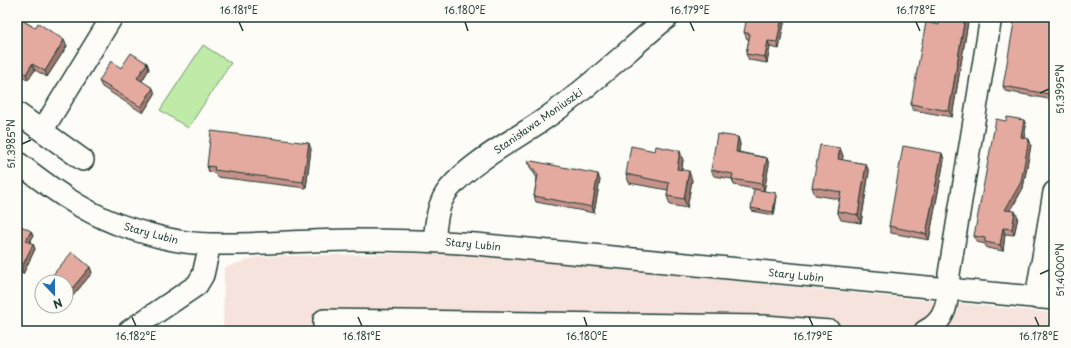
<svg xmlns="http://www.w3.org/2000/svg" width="1071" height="348" viewBox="0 0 1071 348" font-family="'Playpen Sans',sans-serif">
<rect width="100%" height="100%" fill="#fdfcf7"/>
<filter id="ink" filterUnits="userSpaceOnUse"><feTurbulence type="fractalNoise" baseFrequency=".025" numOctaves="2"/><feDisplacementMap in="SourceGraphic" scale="8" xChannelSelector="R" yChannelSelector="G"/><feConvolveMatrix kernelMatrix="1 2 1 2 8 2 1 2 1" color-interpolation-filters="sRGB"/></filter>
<g filter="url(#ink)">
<path fill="#f6e3dd" d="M457 253 1054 313V331H223L224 268 247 260 257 257 282 256Z"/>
<path fill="#bfeaa7" stroke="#6f946e" d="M203 45 231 63 188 128 160 110Z"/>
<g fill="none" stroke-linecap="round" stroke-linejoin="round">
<defs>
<path id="minor" d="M17 113 83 160
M42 131 112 17
M17 162C48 186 80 210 117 224 146 234 179 244 211 244 258 245 305 240 353 240 394 240 435 241 476 244L1054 299
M434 241C436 224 437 203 449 189 472 161 516 139 546 118 590 87 628 50 668 17
M1036 298 1054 192
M129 331 197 285 203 275 210 244
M324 331V320L764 326 830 331
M925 331C949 320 948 296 949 274L991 17"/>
</defs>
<use href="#minor" stroke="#1f3d34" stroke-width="24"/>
<use href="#minor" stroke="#fdfcf7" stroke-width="21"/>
</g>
<path fill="#c4928a" stroke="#1f3d34" d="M17 17 35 28 64 40 67 46 47 77 35 70 28 80 17 73Z
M150 17H157L155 20Z
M1054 17V100L1005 91 1003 86Z
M785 18 779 49 770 47 767 63 749 60 746 54 749 39H747L744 32Z
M968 22 952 117 913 110 911 104 939 25Z
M147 63 149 69 142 81 155 94 143 113 102 87 99 81 121 68Z
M1024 120 1026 126 1024 138 1029 139 1031 145 1023 188 1011 210 1018 217 1014 235 1005 234 1003 251 987 248 985 244 977 242 974 236Z
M738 137 740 144 739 152 767 158 769 165 764 191 734 185 732 179 714 176 711 170Z
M840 148 843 156 842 160 866 164 869 172 861 223 841 220 837 211 839 199 815 195 812 187Z
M311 149 306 188 217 177 215 173 209 172 207 166Z
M655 151 683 160 682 170 692 180 687 208 670 205 667 196 668 190 629 183 626 174Z
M942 153 944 160 929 240 891 233 889 226Z
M527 160 600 180 594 213 536 202 534 196 537 178 530 167Z
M776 193 777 196 774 215 752 211 751 208Z
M17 224 33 236 30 243 33 244 35 249 23 274 17 271Z
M90 267 92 273 71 298 66 294V282H53L51 277Z"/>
<path fill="#a07770" stroke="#1f3d34" d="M782 17H785V18L779 49 777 42Z
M965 17 968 22 952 117 949 111Z
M64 40 67 46 47 77 45 71Z
M768 41 770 47 767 63 765 57Z
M147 63 149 69 140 84 137 78Z
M32 64 35 70 28 80 26 74Z
M153 88 155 94 143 113 141 107Z
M1024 120 1026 126 1023 143 1021 137Z
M738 137 740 144 738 158 736 152Z
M1029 139 1031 145 1023 188 1007 216 1005 210Z
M309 143 311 149 306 188 303 182Z
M840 148 843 156 841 168 838 159Z
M680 151 683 160 680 178 677 169Z
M942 153 944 160 929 240 926 234Z
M767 158 769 165 764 191 762 184Z
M866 164 869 172 861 223 858 215Z
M689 171 692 180 687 208 684 199Z
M598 174 600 180 594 213 592 207Z
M776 193 777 196 774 215 773 212Z
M1015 211 1018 217 1014 235 1012 229Z
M1003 228 1005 234 1003 251 1000 245Z
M31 231 33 236 28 246 26 241Z
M33 244 35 249 23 274 21 269Z
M90 267 92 273 71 298 69 292Z"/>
<path fill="#e4aaa0" stroke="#1f3d34" d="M17 17 35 28 38 23 64 40 45 71 32 64 26 74 17 68Z
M747 17H782L777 42 768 41 765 57 746 54 750 34 744 32Z
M940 17H965L949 111 911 104 926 22 939 25Z
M1015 17H1054V95L1003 86Z
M131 53 147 63 137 78 153 88 141 107 99 81 111 61 121 68Z
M1007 117 1024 120 1021 137 1029 139 1021 182 1005 210 1015 211 1012 229 1003 228 1000 245 985 242V238L974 236 996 119 1006 121Z
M211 131 309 143 303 182 214 170 215 167 207 166Z
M717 134 738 137 736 152 767 158 762 184 732 179 733 174 711 170Z
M820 145 840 148 838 159 866 164 858 215 837 211 841 192 812 187Z
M631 146 655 151 656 146 680 151 677 169 689 171 684 199 667 196 669 183 626 174Z
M903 146 942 153 926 234 889 226Z
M527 160 598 174 592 207 534 196 538 175Z
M754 189 776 193 773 212 751 208Z
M17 224 31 231 26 241 33 244 21 269 17 267Z
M72 252 90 267 69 292 66 290V282H57L51 277Z"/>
</g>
<path fill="none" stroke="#1f3d34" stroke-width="1.5" d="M239 22 243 31M465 22 468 31M690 22 694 31M916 22 920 31M1040 93 1049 89M22 144 31 140M1040 274 1049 270M132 317 136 326M358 317 362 326M584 317 587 326M809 317 813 326M1035 317 1039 326"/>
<g text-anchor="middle" stroke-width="3" stroke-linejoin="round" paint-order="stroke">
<g font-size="10" fill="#1f3d34" stroke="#fdfcf7">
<text transform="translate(538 121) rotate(-35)" y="4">Stanisława Moniuszki</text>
<text transform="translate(151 233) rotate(15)" y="4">Stary Lubin</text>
<text transform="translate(473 244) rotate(5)" y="4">Stary Lubin</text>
<text transform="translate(796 275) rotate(6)" y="4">Stary Lubin</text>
</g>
</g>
<rect width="1071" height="348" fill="none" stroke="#fdfcf7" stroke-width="44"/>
<g transform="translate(54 294) rotate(158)"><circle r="19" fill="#fdfcf7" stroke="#a4b0a9"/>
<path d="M0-3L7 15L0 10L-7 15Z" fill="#1f6fb2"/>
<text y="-6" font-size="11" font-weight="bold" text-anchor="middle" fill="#1f3d34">N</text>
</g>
<rect x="22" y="22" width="1027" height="304" fill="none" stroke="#1f3d34" stroke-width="1.5"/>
<g font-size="10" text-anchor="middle" fill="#1f3d34">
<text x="239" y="14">16.181°E</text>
<text x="465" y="14">16.180°E</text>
<text x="690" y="14">16.179°E</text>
<text x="916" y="14">16.178°E</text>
<text transform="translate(1060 89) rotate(-90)" y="4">51.3995°N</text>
<text transform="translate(11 144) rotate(-90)" y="4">51.3985°N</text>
<text transform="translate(1060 270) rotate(-90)" y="4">51.4000°N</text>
<text x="136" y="340">16.182°E</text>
<text x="362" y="340">16.181°E</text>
<text x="587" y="340">16.180°E</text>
<text x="813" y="340">16.179°E</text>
<text x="1039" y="340">16.178°E</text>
</g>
</svg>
